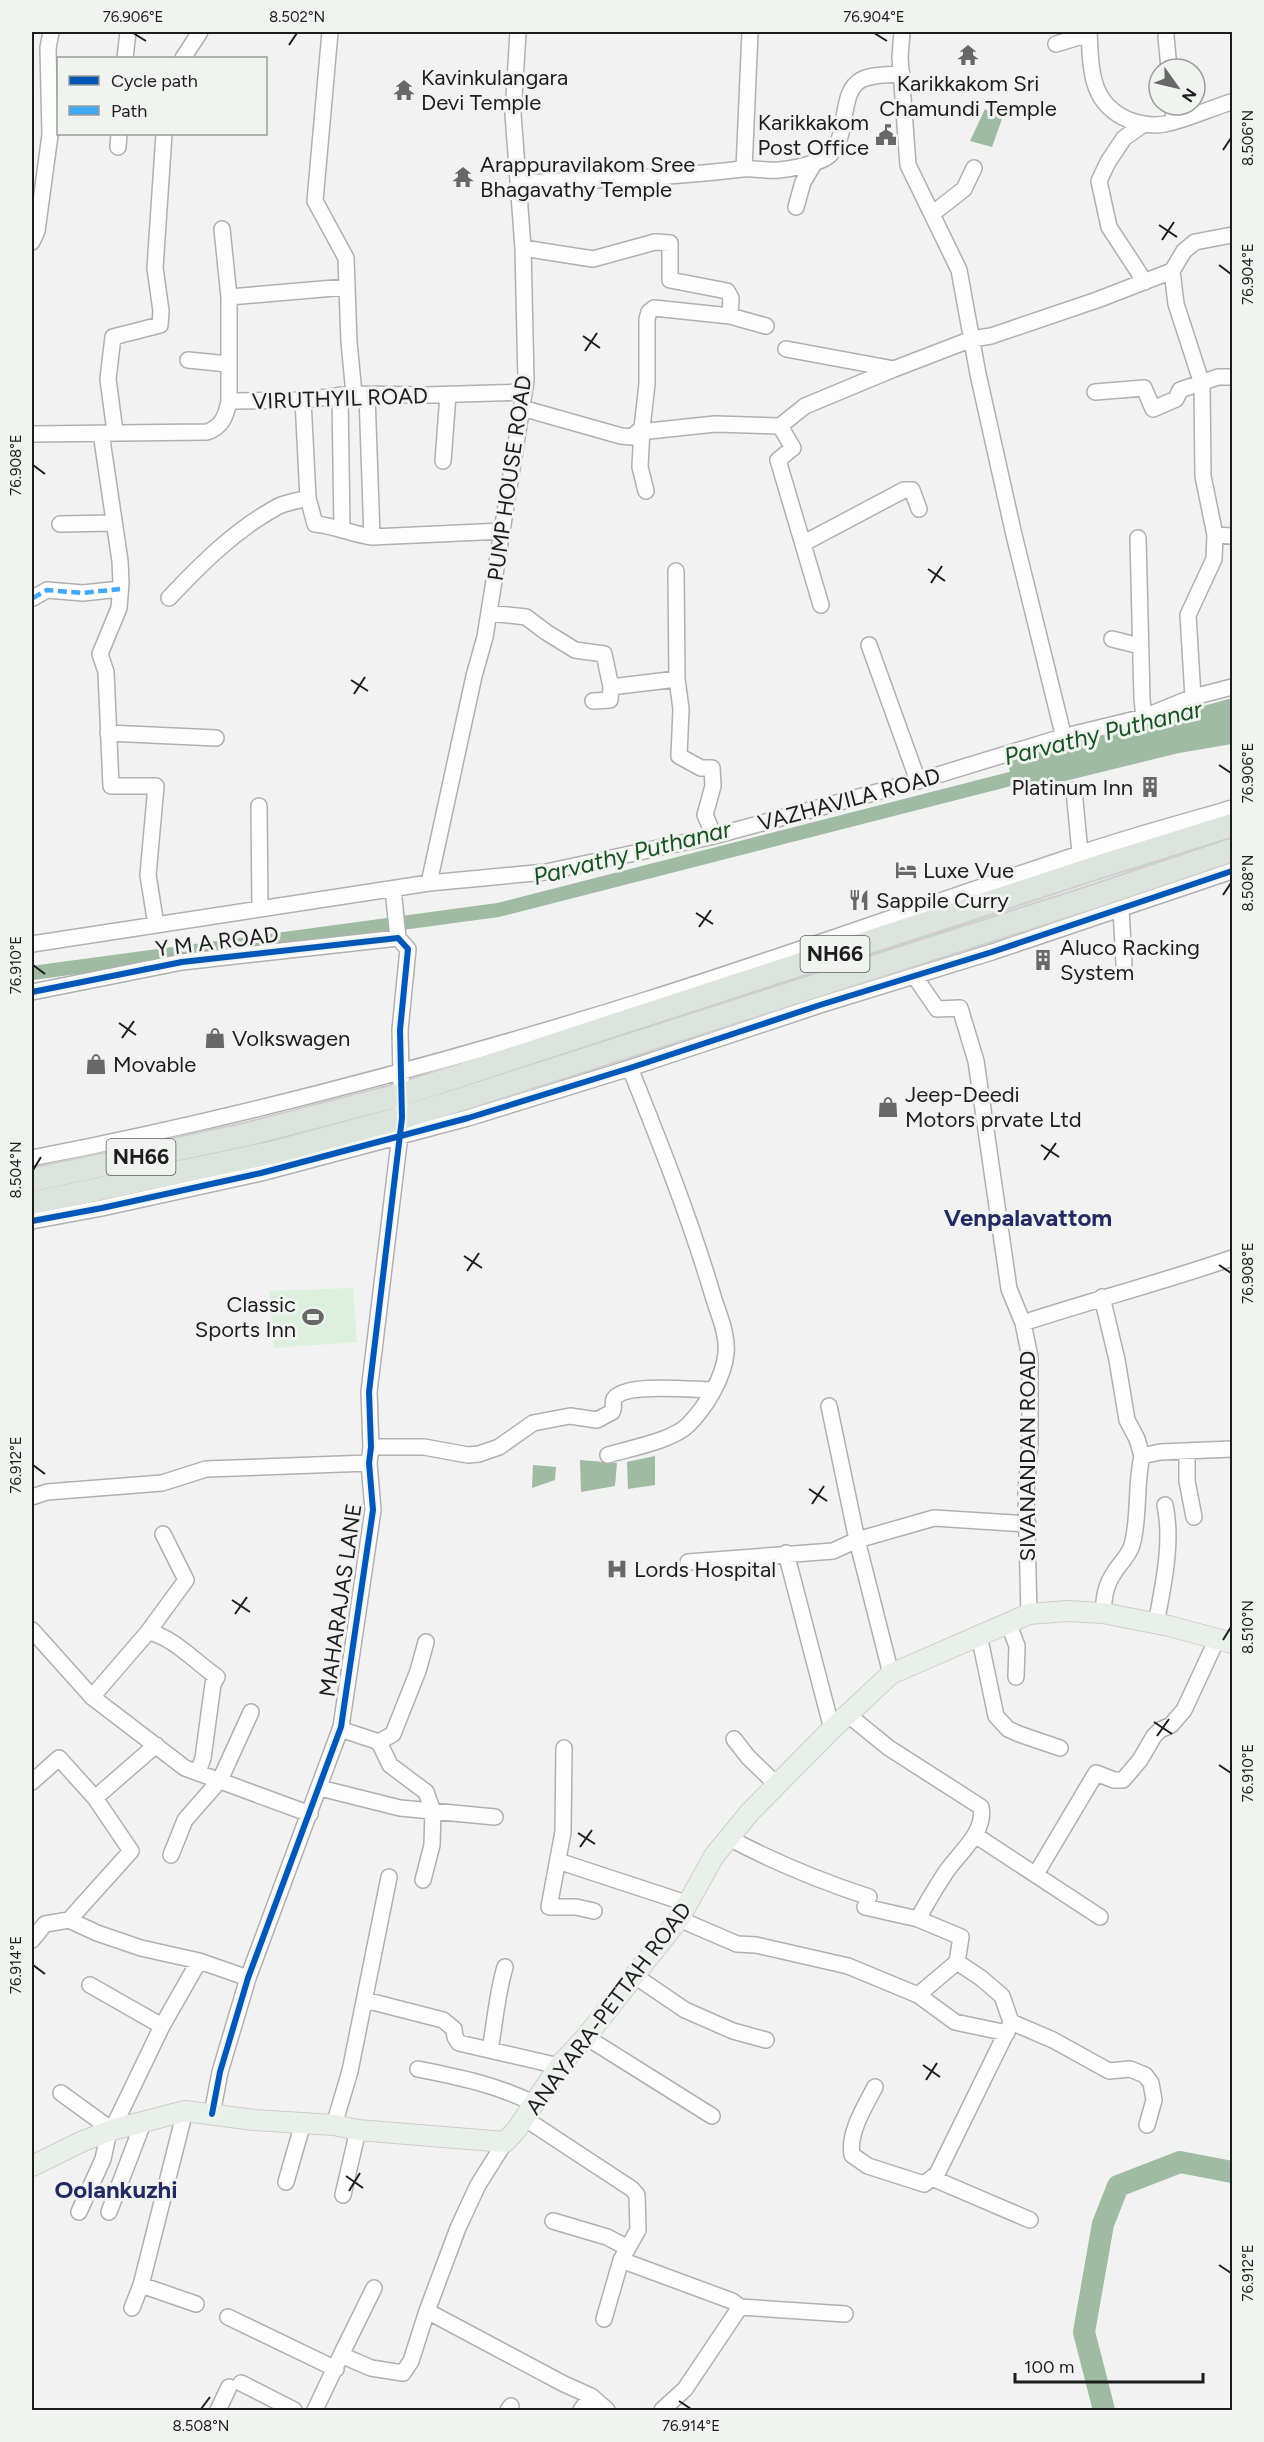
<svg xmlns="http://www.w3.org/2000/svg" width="1264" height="2442" viewBox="0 0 1264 2442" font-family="Figtree,sans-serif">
<rect width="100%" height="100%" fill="#f1f2f1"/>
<path fill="#dcf0dd" d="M353 1288 357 1342 274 1348 269 1291Z"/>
<path fill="#9fbba1" d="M985 109 1002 119 992 147 970 141Z
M1232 698V744L1179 753 1016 793 1007 761Z
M655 1456V1485L628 1489 627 1462Z
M580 1460 617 1463 615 1486 581 1492Z
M533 1465 556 1467 555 1480 532 1488Z"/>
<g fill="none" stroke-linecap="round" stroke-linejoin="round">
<path stroke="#9fbba1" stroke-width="14" d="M32 973 498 910 1030 774"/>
<path stroke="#9fbba1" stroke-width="22" d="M1104 2410 1084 2332 1103 2224 1118 2186 1180 2162 1232 2172"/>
<defs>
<path id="minor" d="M330 32 315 201 346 258 349 342 354 394
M902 32 900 57 908 165 959 270 978 374 1014 535 1065 742
M1089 32C1091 70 1090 104 1129 120 1140 124 1154 126 1165 124 1188 119 1209 109 1231 102
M1166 36 1169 69
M1056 44 1089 34
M125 58 128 32
M183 58 200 32
M1173 105 1174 121
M1144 124 1124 138 1108 162 1099 181 1109 227 1145 282
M118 147 119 134
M744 169 750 32
M518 183C593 180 668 178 742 169 754 168 767 171 779 170 791 169 807 165 819 161 854 150 835 94 861 80 872 74 890 75 902 74
M796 207 803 182 815 162
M932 214 964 189 974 168
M222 229 229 297V401
M32 242 37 231 50 135 48 48 51 32
M523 248 593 259 655 242 670 243V280L727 291 731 298 730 316
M1172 271 1176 304 1202 384 1203 476 1215 535 1214 559 1188 615 1193 697
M229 297 346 287
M786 349 894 369 972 339 991 336 1097 300 1172 271 1184 251 1195 242 1232 235
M188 360 228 364
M1095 392 1144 388 1153 409 1176 399 1180 390 1218 377H1232
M340 395 342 529
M367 395 372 537
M522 408 621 436 632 437 642 428 647 384V319L649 312 654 308 730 316 766 326
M780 426 805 406 894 369
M115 432 108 379 113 337 160 325 161 311 155 268 164 134
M101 433 120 561 121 583 119 608 100 654 106 672 111 786H156L148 875 156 925
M32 434 207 432C222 427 226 416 229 401L303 400 354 394 426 395 523 392
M443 461 448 395
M646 491 640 467 642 428 649 431 715 424 780 426 793 448 778 460 821 605
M308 498 315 524C335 526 352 534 372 537L503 531
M60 524 112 523
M1215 535 1232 536
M1138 538 1142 699 1144 717
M804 543 904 490H912L919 509
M676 571 677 679
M33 598 47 590 83 593 120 589
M169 598C202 563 235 530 277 507 286 502 298 501 308 498L303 400
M489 613 526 617 546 632 575 650 604 654 611 687
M1112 639 1140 646
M869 645 918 781
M593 701 610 700 611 687 677 679 681 709 679 756 701 768H712L713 786 705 815 714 836
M108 733 216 738
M1074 790 1080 853
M259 806 260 909
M429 883 474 676 485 637 526 381 523 248 513 114 518 32
M393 889 398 938
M1121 909 1124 964
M32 944 429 883 546 872 714 836 918 781 1062 737 1144 717 1193 697 1232 687
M915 977 937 1009 960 1008 976 1061 1009 1289 1023 1323 1030 1357V1444L1026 1492 1029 1614
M32 992 182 962 398 938 408 949 400 1030 402 1118 369 1392 371 1447 369 1463 373 1510 341 1727 248 1978 220 2072 212 2114
M32 1158C240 1118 444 1063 646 1000 792 954 937 901 1082 853 1131 836 1182 823 1232 808
M32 1221 102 1208 261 1173 468 1118 630 1068 820 1005 992 952 1232 871
M1102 1297 1117 1360 1127 1420 1137 1439 1142 1456
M1023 1323C1093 1300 1163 1282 1232 1258
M829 1406 857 1540 891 1674
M371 1447H424L468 1455 479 1454 499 1447 533 1423 570 1416 597 1420 612 1412C615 1408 612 1403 614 1399 624 1382 694 1390 712 1390
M1187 1451V1481L1194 1517
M608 1455C630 1448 672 1441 688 1425 705 1408 724 1378 726 1353 728 1334 718 1313 713 1296 690 1218 660 1143 630 1068
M32 1497 47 1492 162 1483 206 1469 369 1463
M786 1553 832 1729
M688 1562 833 1551 857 1540 934 1518 1028 1524
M1103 1613C1104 1598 1105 1586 1114 1573 1119 1564 1129 1556 1132 1545 1140 1516 1135 1486 1142 1456L1160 1452 1232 1449
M1008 1622 1017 1646 1016 1677
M1156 1624C1163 1586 1173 1543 1165 1505
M32 1630 92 1697 185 1768 310 1814
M148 1632 186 1580 163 1534
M979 1635 996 1716 1008 1729 1019 1734 1060 1748
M92 1697 148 1632C170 1635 197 1663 217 1677L213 1684 203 1758 198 1772
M847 1714 889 1748 981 1807C986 1834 957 1854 944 1875 935 1889 926 1904 918 1919L961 1937 957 1962 981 1978 1002 1996 1011 2022 1053 2040 1109 2071 1130 2069 1145 2075 1151 2083 1154 2100 1147 2125
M340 1729 379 1742 390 1765 426 1792 433 1811 432 1845 423 1880
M734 1739 748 1757 777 1785
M379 1742 393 1734 418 1671 426 1642
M564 1748 563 1832 549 1907H576L594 1911
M32 1782 59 1758 95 1798 156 1745
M320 1788 400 1808 495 1817
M975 1835 1100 1917
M729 1838C774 1862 820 1881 869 1897
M171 1855 185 1820 220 1780 251 1712
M558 1861 689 1904
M1036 1874 1096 1773 1114 1780H1123L1140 1760 1154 1736 1160 1730 1171 1725 1184 1710 1217 1639
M865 1907 918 1919
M679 1919 737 1944 756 1945 848 1966 918 1995 955 2022 1007 2033
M69 1920 131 1851 95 1798
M32 1940 45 1924 69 1920 97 1933 141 1948 199 1961 248 1978
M635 1976 685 2010 733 2031 766 2040
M90 1985 162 2026
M918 1995 957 1962
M365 2000 443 2020 454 2029 455 2037 459 2043 559 2066
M586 2037 712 2116
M490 2050C495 2022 497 1994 505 1967
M418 2069C458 2077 498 2085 535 2104
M875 2087C865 2106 848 2133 852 2155L868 2166 924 2184 937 2174 1010 2025
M61 2093 112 2130 162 2026 199 1961
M524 2118 632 2189 637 2195 638 2230 621 2260 604 2319
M334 2125 350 2071 389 1877
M932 2178 1030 2220
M286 2182 303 2123
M343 2195 358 2130
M79 2212 103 2159 109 2131
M109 2212 143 2123
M553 2221 607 2237 628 2248
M621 2260 732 2301 740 2307 845 2314
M141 2285 196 2304
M132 2308 141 2285 185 2111
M427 2311 564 2384 591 2396 607 2410
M228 2317 336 2369
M341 2355 374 2288
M241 2383 294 2410
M218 2410 229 2387
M315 2410 341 2355 371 2368 403 2373 411 2361 427 2311 458 2228 478 2185 505 2142
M508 2410 511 2406
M581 2410 591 2396
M662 2410 685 2389 740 2307"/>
<path id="major" d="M32 2166 83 2141 112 2130 185 2111 254 2120 334 2125 358 2130 505 2142 517 2129 559 2066 586 2037 679 1919 714 1856 750 1812 832 1729 891 1674 1029 1614 1067 1611 1103 1613 1169 1626 1232 1643"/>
<path id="highway" d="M32 1180 249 1134 400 1095 1098 867 1232 825
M32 1203 275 1152 402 1118 1093 897 1232 850"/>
</defs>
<use href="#minor" stroke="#afb0af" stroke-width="18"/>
<use href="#major" stroke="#cdcdcd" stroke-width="22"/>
<use href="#highway" stroke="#cdcdcd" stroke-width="26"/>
<use href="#minor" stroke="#fdfdfd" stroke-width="15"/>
<use href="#major" stroke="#e9efe9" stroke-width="20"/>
<use href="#highway" stroke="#dce5dd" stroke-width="22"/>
<path stroke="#3fa9f5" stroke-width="4.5" stroke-dasharray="9 4.5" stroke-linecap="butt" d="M33 598 47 590 83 593 120 589"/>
<defs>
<path id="cycleway" d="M32 992 182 962 398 938 408 949 400 1030 402 1118 369 1392 371 1447 369 1463 373 1510 341 1727 248 1978 220 2072 212 2114
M32 1221 102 1208 261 1173 468 1118 630 1068 820 1005 992 952 1232 871"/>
</defs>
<use href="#cycleway" stroke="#f0f3f0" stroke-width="10"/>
<use href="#cycleway" stroke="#0057b8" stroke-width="6"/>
</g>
<path fill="none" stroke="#1c1d1c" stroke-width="2" d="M133 33 146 41M874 33 887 41M289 45 297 33M1223 150 1231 138M1159 225 1177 237M1162 240 1174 222M1219 265 1231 274M583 336 600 348M585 351 597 333M33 465 45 474M928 569 945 581M931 583 942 566M351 680 368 691M354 694 365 677M1219 765 1231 773M1223 895 1231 883M696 913 713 924M699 927 711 910M33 965 45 974M119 1023 136 1035M122 1038 134 1021M1041 1145 1059 1157M1044 1160 1056 1143M33 1170 41 1157M464 1256 482 1268M1219 1265 1231 1273M467 1271 479 1253M33 1465 45 1474M809 1489 827 1501M812 1504 824 1486M232 1600 250 1612M235 1614 247 1597M1223 1640 1231 1627M1154 1722 1172 1734M1157 1736 1169 1719M1219 1765 1231 1773M578 1833 595 1844M580 1847 592 1830M33 1965 45 1974M923 2065 940 2077M926 2080 937 2063M346 2176 363 2188M349 2191 360 2173M1219 2265 1231 2273M679 2401 691 2409M201 2409 210 2397"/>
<defs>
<symbol id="temple-bare" viewBox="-9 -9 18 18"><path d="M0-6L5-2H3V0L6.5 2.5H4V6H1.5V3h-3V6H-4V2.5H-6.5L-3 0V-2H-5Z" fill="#676867" stroke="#f0f3f0" stroke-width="2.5" paint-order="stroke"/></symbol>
<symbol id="civic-bare" viewBox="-9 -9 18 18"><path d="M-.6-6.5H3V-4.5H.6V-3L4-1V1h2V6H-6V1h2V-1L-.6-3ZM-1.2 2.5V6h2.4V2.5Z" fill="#676867" stroke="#f0f3f0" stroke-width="2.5" paint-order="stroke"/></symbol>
<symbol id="building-bare" viewBox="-9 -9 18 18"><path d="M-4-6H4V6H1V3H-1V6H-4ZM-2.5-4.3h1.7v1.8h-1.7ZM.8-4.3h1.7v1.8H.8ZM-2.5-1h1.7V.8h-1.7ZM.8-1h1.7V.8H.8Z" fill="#676867" stroke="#f0f3f0" stroke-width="2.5" paint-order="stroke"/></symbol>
<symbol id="hotel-bare" viewBox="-9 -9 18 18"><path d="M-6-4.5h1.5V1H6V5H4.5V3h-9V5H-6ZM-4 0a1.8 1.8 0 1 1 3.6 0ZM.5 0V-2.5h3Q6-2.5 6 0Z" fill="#676867" stroke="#f0f3f0" stroke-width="2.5" paint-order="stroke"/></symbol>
<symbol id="restaurant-bare" viewBox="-9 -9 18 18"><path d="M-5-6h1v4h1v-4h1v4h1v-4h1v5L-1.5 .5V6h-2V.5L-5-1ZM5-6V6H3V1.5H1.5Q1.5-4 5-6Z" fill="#676867" stroke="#f0f3f0" stroke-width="2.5" paint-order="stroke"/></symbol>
<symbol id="shop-bare" viewBox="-9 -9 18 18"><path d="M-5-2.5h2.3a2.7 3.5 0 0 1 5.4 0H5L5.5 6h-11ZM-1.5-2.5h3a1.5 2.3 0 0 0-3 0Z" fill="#676867" stroke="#f0f3f0" stroke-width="2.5" paint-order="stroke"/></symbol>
<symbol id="stadium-bare" viewBox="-9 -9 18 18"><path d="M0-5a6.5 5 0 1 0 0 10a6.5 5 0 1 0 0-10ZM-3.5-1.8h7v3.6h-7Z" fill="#676867" stroke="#f0f3f0" stroke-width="2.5" paint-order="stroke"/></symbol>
<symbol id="hospital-bare" viewBox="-9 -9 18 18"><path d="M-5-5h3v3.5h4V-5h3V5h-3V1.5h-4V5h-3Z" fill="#676867" stroke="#f0f3f0" stroke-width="2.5" paint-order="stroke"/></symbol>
</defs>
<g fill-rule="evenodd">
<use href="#temple-bare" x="953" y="40" width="30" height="30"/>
<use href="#temple-bare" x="389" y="75" width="30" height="30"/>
<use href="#civic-bare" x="871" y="120" width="30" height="30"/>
<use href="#temple-bare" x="448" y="162" width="30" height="30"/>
<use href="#building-bare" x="1135" y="772" width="30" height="30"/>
<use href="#hotel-bare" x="891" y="855" width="30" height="30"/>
<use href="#restaurant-bare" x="844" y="885" width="30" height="30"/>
<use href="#building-bare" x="1028" y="945" width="30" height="30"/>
<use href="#shop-bare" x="200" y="1023" width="30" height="30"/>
<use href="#shop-bare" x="81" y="1049" width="30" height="30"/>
<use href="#shop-bare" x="873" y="1092" width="30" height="30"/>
<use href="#stadium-bare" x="298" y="1302" width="30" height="30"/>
<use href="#hospital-bare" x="602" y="1554" width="30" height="30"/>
</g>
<g text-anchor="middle" stroke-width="6" stroke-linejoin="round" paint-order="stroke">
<g fill="#f0f3f0" stroke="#5c5d5c" stroke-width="1.5">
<rect x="800.5" y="936" width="69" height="36" rx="4.5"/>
<rect x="106.5" y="1139" width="69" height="36" rx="4.5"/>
</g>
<g font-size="21" font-weight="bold" fill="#1c1d1c">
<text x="835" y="961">NH66</text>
<text x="141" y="1164">NH66</text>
</g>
<g font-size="22" fill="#1c1d1c" stroke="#f0f3f0" text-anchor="start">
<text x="421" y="85">Kavinkulangara<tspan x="421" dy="25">Devi Temple</tspan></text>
<text x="968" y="91" text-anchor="middle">Karikkakom Sri<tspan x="968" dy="25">Chamundi Temple</tspan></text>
<text x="869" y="130" text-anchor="end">Karikkakom<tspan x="869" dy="25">Post Office</tspan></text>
<text x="480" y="172">Arappuravilakom Sree<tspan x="480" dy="25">Bhagavathy Temple</tspan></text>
<text x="1133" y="795" text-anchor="end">Platinum Inn</text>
<text x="923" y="878">Luxe Vue</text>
<text x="876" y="908">Sappile Curry</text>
<text x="1060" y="955">Aluco Racking<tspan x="1060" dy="25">System</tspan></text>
<text x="232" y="1046">Volkswagen</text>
<text x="113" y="1072">Movable</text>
<text x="905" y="1102">Jeep-Deedi<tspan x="905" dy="25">Motors prvate Ltd</tspan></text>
<text x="296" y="1312" text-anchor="end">Classic<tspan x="296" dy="25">Sports Inn</tspan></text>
<text x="634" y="1577">Lords Hospital</text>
</g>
<g font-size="22" fill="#1c1d1c" stroke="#f0f3f0">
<text transform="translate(340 398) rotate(-2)" y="8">VIRUTHYIL ROAD</text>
<text transform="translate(509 478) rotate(-82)" y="8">PUMP HOUSE ROAD</text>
<text transform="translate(849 799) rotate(-15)" y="8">VAZHAVILA ROAD</text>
<text transform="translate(217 941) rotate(-7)" y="8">Y M A ROAD</text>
<text transform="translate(1027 1456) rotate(-90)" y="8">SIVANANDAN ROAD</text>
<text transform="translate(340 1600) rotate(-82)" y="8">MAHARAJAS LANE</text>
<text transform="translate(608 2008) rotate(-53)" y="8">ANAYARA-PETTAH ROAD</text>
</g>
<g font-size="24" font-style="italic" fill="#175121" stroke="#f0f3f0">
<text transform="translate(1103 733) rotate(-14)" y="8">Parvathy Puthanar</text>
<text transform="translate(632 853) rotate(-14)" y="8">Parvathy Puthanar</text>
</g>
<g font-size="24" font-weight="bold" fill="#232962" stroke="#f0f3f0">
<text x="1028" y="1226">Venpalavattom</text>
<text x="116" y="2198">Oolankuzhi</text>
</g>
</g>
<rect width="1264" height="2442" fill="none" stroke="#f0f3f0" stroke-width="66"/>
<rect x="57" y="57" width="210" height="78" fill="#f0f3f0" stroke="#9b9d9b" stroke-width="1.5"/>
<rect x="69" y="76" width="30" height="9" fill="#0057b8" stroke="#9b9d9b" stroke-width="1.5"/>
<text x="111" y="87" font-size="18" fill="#1c1d1c">Cycle path</text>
<rect x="69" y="106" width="30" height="9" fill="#3fa9f5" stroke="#9b9d9b" stroke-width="1.5"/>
<text x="111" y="117" font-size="18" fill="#1c1d1c">Path</text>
<g transform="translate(1177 87) rotate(124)"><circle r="28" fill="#f0f3f0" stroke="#9b9d9b" stroke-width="1.5"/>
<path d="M0-4.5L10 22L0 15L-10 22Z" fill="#676867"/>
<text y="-9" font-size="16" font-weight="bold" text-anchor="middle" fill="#1c1d1c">N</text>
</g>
<path d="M1015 2373v9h188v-9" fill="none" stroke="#1c1d1c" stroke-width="3"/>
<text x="1024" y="2373" font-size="18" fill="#1c1d1c" stroke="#f0f3f0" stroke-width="4.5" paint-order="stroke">100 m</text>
<rect x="33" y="33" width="1198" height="2376" fill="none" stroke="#1c1d1c" stroke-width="2"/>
<g font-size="15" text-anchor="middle" fill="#1c1d1c">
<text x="133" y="22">76.906°E</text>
<text x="297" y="22">8.502°N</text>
<text x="874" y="22">76.904°E</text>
<text transform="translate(1248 138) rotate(-90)" y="5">8.506°N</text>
<text transform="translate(1248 274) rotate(-90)" y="5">76.904°E</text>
<text transform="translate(16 465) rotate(-90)" y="5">76.908°E</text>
<text transform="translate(1248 773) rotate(-90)" y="5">76.906°E</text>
<text transform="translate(1248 883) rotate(-90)" y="5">8.508°N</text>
<text transform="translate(16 965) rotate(-90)" y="5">76.910°E</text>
<text transform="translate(16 1170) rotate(-90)" y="5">8.504°N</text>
<text transform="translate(1248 1273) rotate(-90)" y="5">76.908°E</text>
<text transform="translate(16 1465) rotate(-90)" y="5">76.912°E</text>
<text transform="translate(1248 1627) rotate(-90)" y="5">8.510°N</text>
<text transform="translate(1248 1773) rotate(-90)" y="5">76.910°E</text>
<text transform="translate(16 1965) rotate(-90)" y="5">76.914°E</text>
<text transform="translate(1248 2273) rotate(-90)" y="5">76.912°E</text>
<text x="201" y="2431">8.508°N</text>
<text x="691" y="2431">76.914°E</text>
</g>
</svg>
